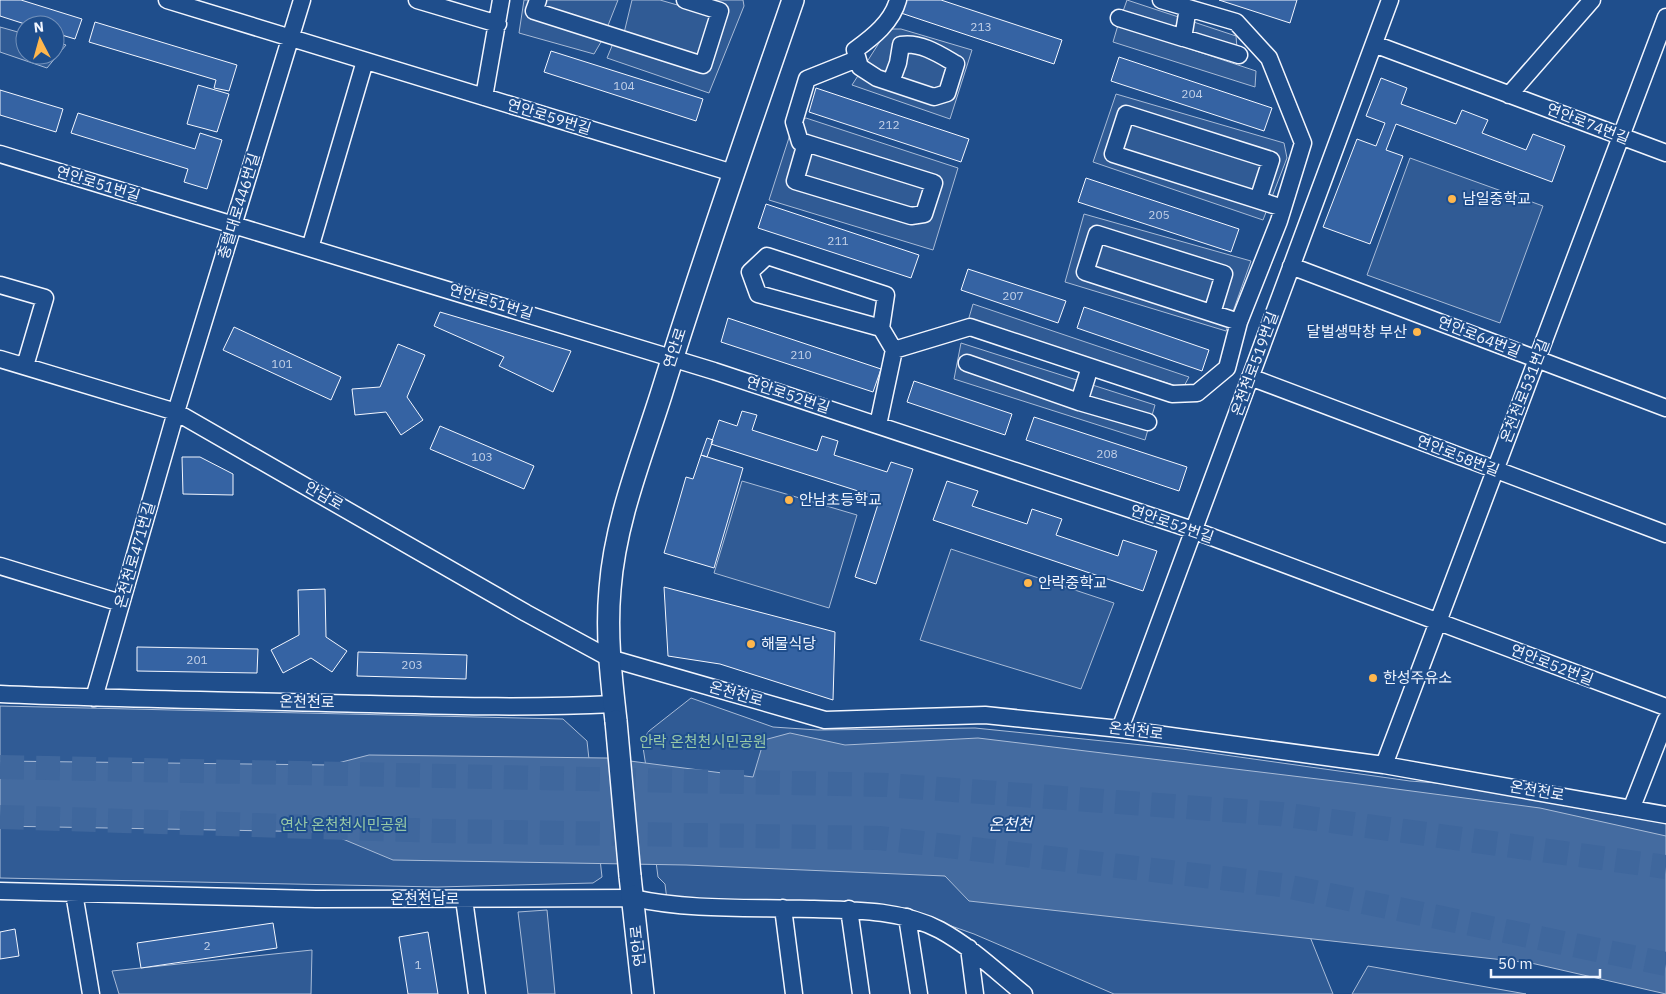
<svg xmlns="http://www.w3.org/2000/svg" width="1666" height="994" viewBox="0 0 1666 994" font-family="'IBM Plex Sans','Noto Sans KR',sans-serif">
<rect width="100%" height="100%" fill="#1f4e8c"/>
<path fill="#305b95" stroke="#a8bbd7" d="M524 0H535L532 15 605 35 594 54 519 33Z
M545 0H618L607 28 542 7Z
M632 0H660L712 15 721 8 697 0H743L744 6 709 93 607 58 614 41 624 33Z
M1127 0 1236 36 1237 48 1122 14Z
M1118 25 1256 71 1255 87 1113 42Z
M0 27 25 34V55H55V42L66 45 47 68 0 52Z
M888 29H901L972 50 950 119 852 85Z
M1116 94 1284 143 1287 158 1263 220 1093 162Z
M806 118 958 168 933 250 769 200 794 122Z
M1410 158 1543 206 1500 323 1367 275Z
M1084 214 1251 261 1226 331 1065 282Z
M973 304 1189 377 1183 388 968 321Z
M961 343 1155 405 1145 440 954 379Z
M742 481 857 515 829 608 714 573Z
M951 549 1114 603 1081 689 920 640Z
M691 698 773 727 818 730 975 728 1182 749 1410 781 1476 786 1666 820V848L758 787 647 773 642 741 649 731Z
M0 706 563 719 587 741 602 877 593 883 437 887 0 878Z
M655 854 1296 902 1333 994H1114L974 934 940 922 908 908 783 902 667 900 665 884 658 877Z
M547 910 555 994H528L518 912Z
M312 950 311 994H119L112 971Z
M1368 966 1526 994H1352Z"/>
<path fill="#446ba0" stroke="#a8bbd7" d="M790 733 845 745 978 738 1351 783 1540 808 1666 836V994L1531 963 969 901 945 876 686 865 393 860 326 832 0 826V761L330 765 369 755 607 758 753 777 764 740Z"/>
<path fill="#3563a3" stroke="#f2f6ff" d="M0 0H21L82 19 75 39 55 33V25H28L0 16Z
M905 0H941L1062 40 1054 64 901 13Z
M1219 0H1297L1290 23Z
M95 22 237 65 229 91 214 88 216 80 89 42Z
M551 51 703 99 696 121 544 72Z
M1119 57 1272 108 1264 131 1111 81Z
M1381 78 1407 88 1401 104 1456 124 1462 110 1488 120 1482 133 1526 150 1533 134 1565 146 1552 182 1396 124 1386 150 1403 156 1370 244 1323 227 1357 139 1376 146 1385 123 1366 116Z
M198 85 229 94 217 132 187 124Z
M816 88 969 139 961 162 809 112Z
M0 90 63 109 56 132 0 115Z
M78 113 195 149 200 133 222 140 207 189 184 182 188 169 71 133Z
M1086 178 1239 229 1231 252 1078 202Z
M766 204 919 255 911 278 758 228Z
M968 269 1066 301 1058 323 961 290Z
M1084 307 1209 350 1202 371 1077 328Z
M440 312 571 351 553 392 499 366 504 357 434 326Z
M728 318 881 369 873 392 721 342Z
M234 327 341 377 331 400 223 350Z
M398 344 425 355 407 397 423 420 401 435 386 412 355 415 352 389 380 387Z
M914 381 1012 414 1005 435 907 402Z
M742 411 757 415 752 430 817 451 822 436 838 441 834 455 887 472 891 462 913 469 876 584 855 577 880 498 711 444 719 420 737 426Z
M1034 417 1187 467 1179 491 1026 440Z
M440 426 534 466 524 489 430 449Z
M707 438 713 440 707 457 701 455Z
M701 455 743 468 714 568 664 553 686 477 693 479Z
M182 457H200L233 474V495L183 494Z
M947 481 978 491 972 506 1027 524 1032 509 1062 519 1056 535 1118 556 1123 540 1157 551 1143 591 933 520Z
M664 587 835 632 833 700 720 664 668 656Z
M325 589 326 637 347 651 332 672 311 658 283 673 271 650 299 635 298 590Z
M137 647 258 649 257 673 137 671Z
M358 652 467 655 466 679 357 676Z
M273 923 277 948 141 968 137 943Z
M15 929 19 956 0 959V932Z
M428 932 438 994H408L399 937Z"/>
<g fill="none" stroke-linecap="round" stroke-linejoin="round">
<path stroke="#3f679d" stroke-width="24" stroke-dasharray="24 12" stroke-linecap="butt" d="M0 767 886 785 1280 814 1666 867
M0 817 441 831 879 838 1281 885 1666 964"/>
<defs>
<path id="minor" d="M167 0 733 173
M417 0 498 24
M538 0 534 11 703 65 720 11 685 0
M1161 0 1188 8 1183 38 1119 18 1239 55
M1374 44 1666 153
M891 82 898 63 901 45C921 42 939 54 956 64L947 93 934 97 877 78 860 67 855 50C873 37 892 22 898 0
M1509 95 1592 0
M484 97 501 0
M806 143 795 181 911 216 924 214 934 183 806 143 800 142 794 122 807 79 857 59
M0 154 714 371 1193 530 1666 707
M1258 200 1271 160 1126 114 1113 154 1283 208
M310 248 365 61
M1291 266 1666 408
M0 285 45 298 25 366
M1212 313 1224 274 1097 234 1085 272 1239 322
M894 350 970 327 1172 394 1197 393 1227 368 1239 322 1279 221 1303 143 1269 58 1236 22 1188 8
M0 359 176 412 526 613 609 658 825 720 985 715 1120 729 1384 765 1666 815
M967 363 1079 402 1090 367
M1250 377 1666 534
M1079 402 1148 422
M878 425 894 350 881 328 886 295 767 256 750 272 758 294 881 328
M0 566 121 603
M0 694C109 699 217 700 326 703 422 705 518 709 614 704
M94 698 176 412 302 0
M1120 729 1390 0
M1384 765 1666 17
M1632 807 1666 720
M0 891 316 899 633 898C692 911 753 907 814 909 856 910 902 910 940 930 971 947 997 972 1024 994
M74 893 91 994
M464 899 477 994
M783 908 794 994
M849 909 861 994
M907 917 919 994
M969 948 975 994"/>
<path id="major" d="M616 721C611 677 606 633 610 589 615 522 641 458 661 395 702 262 748 131 793 0
M630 876 643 994"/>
</defs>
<use href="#minor" stroke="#f2f6ff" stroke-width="19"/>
<use href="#major" stroke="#f2f6ff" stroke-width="24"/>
<use href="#minor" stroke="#1f4e8c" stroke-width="16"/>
<use href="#major" stroke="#1f4e8c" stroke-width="21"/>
<defs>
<path id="major-bridge" d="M616 721 630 876"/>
</defs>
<use href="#major-bridge" stroke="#f2f6ff" stroke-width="24" stroke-linecap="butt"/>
<use href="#major-bridge" stroke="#1f4e8c" stroke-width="21"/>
</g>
<g fill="#ffb74d" stroke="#1f4e8c" stroke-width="2">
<circle cx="1452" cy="199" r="5"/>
<circle cx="1417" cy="332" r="5"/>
<circle cx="789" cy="500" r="5"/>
<circle cx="1028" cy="583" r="5"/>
<circle cx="751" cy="644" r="5"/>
<circle cx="1373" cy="678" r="5"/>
</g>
<g text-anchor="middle" stroke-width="4" stroke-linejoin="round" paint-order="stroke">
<g font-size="12" fill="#c3d1e8">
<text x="981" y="31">213</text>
<text x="624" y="90">104</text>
<text x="1192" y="98">204</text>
<text x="889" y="129">212</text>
<text x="1159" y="219">205</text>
<text x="838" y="245">211</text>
<text x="1013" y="300">207</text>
<text x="801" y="359">210</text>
<text x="282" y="368">101</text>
<text x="1107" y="458">208</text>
<text x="482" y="461">103</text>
<text x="197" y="664">201</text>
<text x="412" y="669">203</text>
<text x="207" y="950">2</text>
<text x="418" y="969">1</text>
</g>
<g font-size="15" fill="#f2f6ff" stroke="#1f4e8c">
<text transform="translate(549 117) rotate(17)" y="5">연안로59번길</text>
<text transform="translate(1588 124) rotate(21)" y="5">연안로74번길</text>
<text transform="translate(98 184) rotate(17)" y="5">연안로51번길</text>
<text transform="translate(239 206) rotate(-73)" y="5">충렬대로446번길</text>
<text transform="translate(491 302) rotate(17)" y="5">연안로51번길</text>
<text transform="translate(1479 337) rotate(21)" y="5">연안로64번길</text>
<text transform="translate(675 348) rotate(-72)" y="5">연안로</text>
<text transform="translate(1255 364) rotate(-70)" y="5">온천천로519번길</text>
<text transform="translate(1525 391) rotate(-69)" y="5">온천천로531번길</text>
<text transform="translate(788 395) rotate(18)" y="5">연안로52번길</text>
<text transform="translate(1458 456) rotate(21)" y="5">연안로58번길</text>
<text transform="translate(324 496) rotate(30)" y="5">안남로</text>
<text transform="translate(1172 524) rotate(19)" y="5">연안로52번길</text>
<text transform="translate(135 555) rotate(-74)" y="5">온천천로471번길</text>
<text transform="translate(1552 665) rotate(21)" y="5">연안로52번길</text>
<text transform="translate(736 694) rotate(16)" y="5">온천천로</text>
<text transform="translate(307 702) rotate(1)" y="5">온천천로</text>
<text transform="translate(1136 731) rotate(7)" y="5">온천천로</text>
<text transform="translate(1537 791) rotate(10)" y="5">온천천로</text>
<text x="425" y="904">온천천남로</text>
<text transform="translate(638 946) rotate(-96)" y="5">연안로</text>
</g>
<g font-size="15" fill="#f2f6ff" stroke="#1f4e8c" text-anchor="start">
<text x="1462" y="204">남일중학교</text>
<text x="1407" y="337" text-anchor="end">달벌생막창 부산</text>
<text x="799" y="505">안남초등학교</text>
<text x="1038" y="588">안락중학교</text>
<text x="761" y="649">해물식당</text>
<text x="1383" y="683">한성주유소</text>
</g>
<g font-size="15" fill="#97c8a6" stroke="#1f4e8c">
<text x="703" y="747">안락 온천천시민공원</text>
<text x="344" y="830">연산 온천천시민공원</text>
</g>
<g font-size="16" font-style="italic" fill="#f2f6ff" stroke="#1f4e8c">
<text x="1010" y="830">온천천</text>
</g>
</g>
<g transform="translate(40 40) rotate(354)"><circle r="24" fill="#1f4e8c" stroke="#7391ba"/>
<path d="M0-4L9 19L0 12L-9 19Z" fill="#ffb74d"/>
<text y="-8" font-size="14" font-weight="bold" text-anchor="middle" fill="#f2f6ff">N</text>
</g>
<path d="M1491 969v8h109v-8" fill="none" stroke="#f2f6ff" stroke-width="2.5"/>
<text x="1498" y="969" font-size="15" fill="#f2f6ff" stroke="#1f4e8c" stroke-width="4" paint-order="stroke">50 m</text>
</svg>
